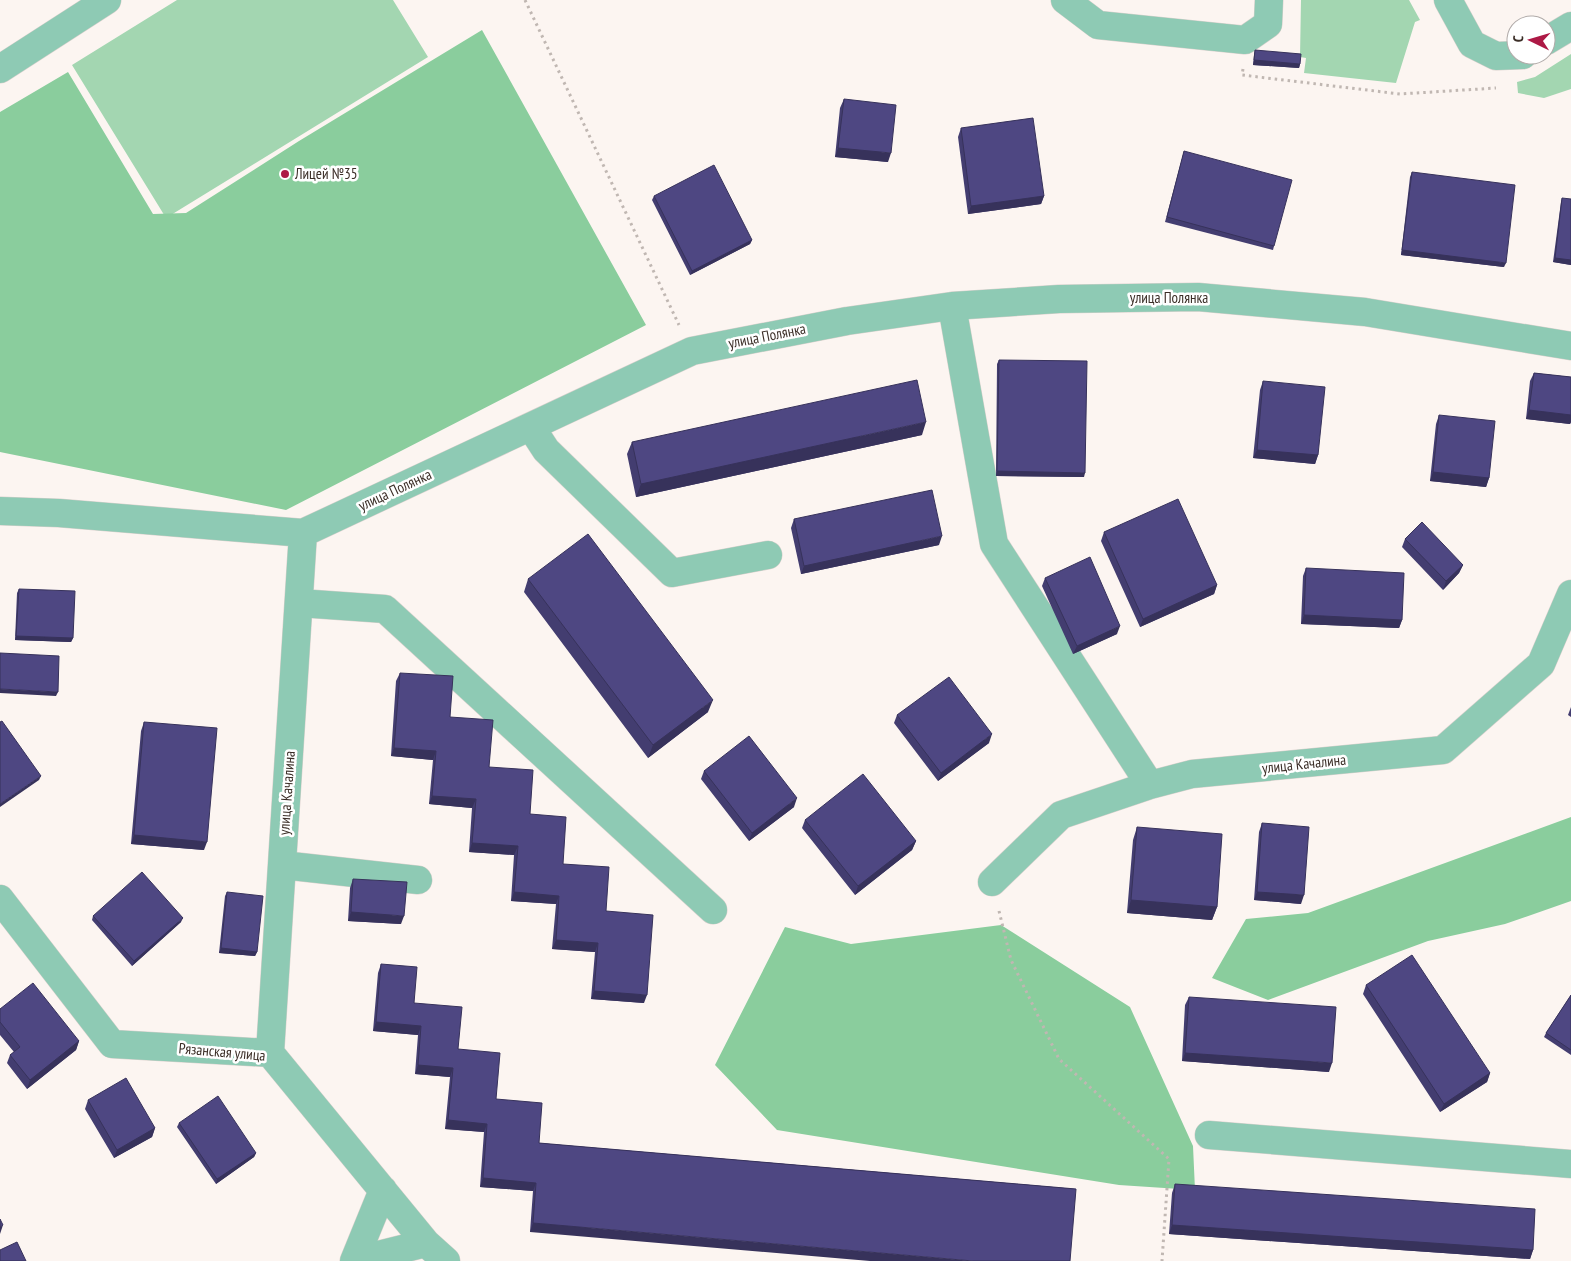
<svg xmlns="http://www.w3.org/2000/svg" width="1571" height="1261" viewBox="0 0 1571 1261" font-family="'PT Sans Narrow',sans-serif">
<rect width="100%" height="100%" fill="#fcf5f1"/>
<path fill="#a3d6b1" d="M177 0H393L428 57 166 218 72 65Z
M1301 0H1409L1420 20 1415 22 1396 83 1304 73 1306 58 1300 57Z
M1571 54V89L1544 98 1518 93 1517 82 1535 77Z"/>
<path fill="#8acd9d" d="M482 30 646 325 286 510 0 452V112L68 72 153 214 186 213 299 141Z
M1571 817V901L1505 924 1428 941 1268 1000 1212 978 1246 919 1308 913Z
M1001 925 1130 1007 1193 1146 1195 1190 1119 1185 777 1130 715 1065 785 927 851 944Z"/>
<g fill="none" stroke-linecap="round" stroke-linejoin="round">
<defs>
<path id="minor" d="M1065 0 1098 25 1245 40 1268 24 1269 0
M1448 0 1472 44 1496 56 1523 55
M1546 41 1571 26
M0 69 107 0
M952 306 994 544 1150 785
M531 427 546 450 672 573 768 555
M0 511 59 513 303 533 692 351 847 321 952 306 1059 299 1198 297 1365 312 1571 346
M299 603 385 609 713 910
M282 865 418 880
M992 882 1061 815 1150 785 1192 774 1443 750 1541 664 1571 594
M0 899 112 1044 270 1053 426 1243
M270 1053 303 533
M1209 1135 1571 1164
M354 1261 426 1243 446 1261
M354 1261 383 1190"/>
</defs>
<use href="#minor" stroke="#d9d1cd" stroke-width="29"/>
<path stroke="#c0b7b2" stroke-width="3" stroke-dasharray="2.5 4" stroke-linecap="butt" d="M525 0 679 325
M1243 69 1242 75 1400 94 1496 88
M999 911 1011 960 1059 1059 1169 1159 1162 1261"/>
<use href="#minor" stroke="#8ecab4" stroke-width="28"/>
</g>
<path fill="#433d70" d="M1255 50 1300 64 1299 68 1253 65 1254 55Z
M844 99 888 162 835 157 840 108Z
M961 128 1044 196 1041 204 968 214 958 137Z
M1184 151 1274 246 1273 250 1165 222Z
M1412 172 1504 267 1401 255 1410 177Z
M654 196 752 240 750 244 690 275 652 200Z
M1562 198 1571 265 1553 262 1561 202Z
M999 360 1084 477 996 476 997 364Z
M1534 373 1571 377V422L1570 424 1526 419 1530 381Z
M1263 381 1318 455 1315 464 1253 458 1260 390Z
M1439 415 1489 478 1486 487 1430 481 1436 424Z
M922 435 636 497 627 454 632 442Z
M794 519 939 545 801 574 791 528Z
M1104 532 1217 585 1214 594 1140 627 1101 541Z
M1405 539 1463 565 1459 573 1443 590 1402 547Z
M1306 568 1402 620 1399 628 1301 624 1303 576Z
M1045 578 1117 634 1073 654 1042 586Z
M528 579 708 712 648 758 524 592Z
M19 589 73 638 71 642 15 640 17 593Z
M400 673 450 717 489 767 530 814 563 864 606 911 644 1003 591 999 595 952 552 949 556 904 511 901 514 855 469 852 472 808 429 804 433 760 391 756 396 681Z
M1571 707V717L1568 715Z
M897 715 989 743 938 781 894 723Z
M144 722 204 850 131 844 141 731Z
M704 771 794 807 749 841 701 779Z
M805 820 916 841 912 850 855 895 802 828Z
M1262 823 1301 904 1254 900 1259 832Z
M1137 827 1217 907 1212 920 1127 913 1133 840Z
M353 879 401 924 348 921 350 888Z
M227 892 257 952 255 956 219 953 225 896Z
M93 916 181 922 132 966 92 920Z
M381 964 414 1003 458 1049 496 1099 539 1143 1076 1189 530 1232 533 1191 480 1187 484 1132 445 1129 450 1077 415 1074 418 1035 373 1031 378 973Z
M1366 985 1490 1073 1487 1082 1440 1112 1363 994Z
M1571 995V1055L1544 1037 1546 1033Z
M1189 997 1329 1072 1182 1061 1185 1005Z
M0 1009 79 1041 76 1050 27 1089 7 1063 10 1055 14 1052 0 1035Z
M88 1100 155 1128 152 1137 114 1158 85 1109Z
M179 1123 256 1153 254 1157 216 1184 177 1127Z
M1175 1184 1533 1250 1530 1259 1169 1234 1172 1193Z"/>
<path fill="#37325b" d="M1254 60 1300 64 1299 68 1253 65Z
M838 148 891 153 888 162 835 157Z
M1044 196 1041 204 968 214 971 206Z
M752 240 750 244 690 275 692 271Z
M1402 250 1506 263 1504 267 1401 255Z
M1555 258 1571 260V265L1553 262Z
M1529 410 1571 415V422L1570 424 1526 419Z
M926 422 922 435 636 497 641 484Z
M1257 450 1318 455 1315 464 1253 458Z
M997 471 1085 473 1084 477 996 476Z
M1433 472 1489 478 1486 487 1430 481Z
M942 536 939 545 801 574 804 566Z
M1463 565 1459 573 1443 590 1446 581Z
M1217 585 1214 594 1140 627 1143 619Z
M1304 615 1402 620 1399 628 1301 624Z
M1120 626 1117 634 1073 654 1077 646Z
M16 636 73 638 71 642 15 640Z
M0 689 58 692 56 696 0 693Z
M713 700 708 712 648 758 653 745Z
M992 734 989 743 938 781 941 773Z
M394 748 436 751 433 760 391 756Z
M41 776 39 780 0 807V804Z
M432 796 476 799 472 808 429 804Z
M797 798 794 807 749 841 752 833Z
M134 835 207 842 204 850 131 844Z
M916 841 912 850 855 895 858 886Z
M472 843 518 846 514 855 469 852Z
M514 892 559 896 556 904 511 901Z
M1257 892 1304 895 1301 904 1254 900Z
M1131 900 1217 907 1212 920 1127 913Z
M351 912 404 916 401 924 348 921Z
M183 918 181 922 132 966 134 961Z
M556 940 598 943 595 952 552 949Z
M221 948 257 952 255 956 219 953Z
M594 991 647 995 644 1003 591 999Z
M376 1022 421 1026 418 1035 373 1031Z
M79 1041 76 1050 27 1089 30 1080Z
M1185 1053 1332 1063 1329 1072 1182 1061Z
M418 1065 453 1068 450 1077 415 1074Z
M1490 1073 1487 1082 1440 1112 1444 1104Z
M448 1120 487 1124 484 1132 445 1129Z
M155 1128 152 1137 114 1158 117 1150Z
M256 1153 254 1157 216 1184 217 1179Z
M483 1178 536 1183 533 1191 480 1187Z
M533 1223 973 1261H870L530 1232Z
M3 1225 0 1234V1227Z
M1172 1225 1533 1250 1530 1259 1169 1234Z"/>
<path fill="#4e4782" stroke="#37325b" d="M1255 50 1301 54 1300 64 1254 60Z
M844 99 896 105 891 153 838 148Z
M1033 118 1044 196 971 206 961 128Z
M1184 151 1292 180 1274 246 1167 217Z
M714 165 752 240 692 271 654 196Z
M1412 172 1515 185 1506 263 1402 250Z
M1562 198 1571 199V260L1555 258Z
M999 360 1087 361 1085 473 997 471Z
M1534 373 1571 377V415L1529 410Z
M917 380 926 422 641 484 632 442Z
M1263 381 1325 387 1318 455 1257 450Z
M1439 415 1495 421 1489 478 1433 472Z
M932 490 942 536 804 566 794 519Z
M1178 499 1217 585 1143 619 1104 532Z
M1422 522 1463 565 1446 581 1405 539Z
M588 534 713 700 653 745 528 579Z
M1090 557 1120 626 1077 646 1045 578Z
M1306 568 1404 573 1402 620 1304 615Z
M19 589 75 591 73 638 16 636Z
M0 653 59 656 58 692 0 689Z
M400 673 453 676 450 717 493 720 489 767 533 770 530 814 566 817 563 864 609 867 606 911 653 915 647 995 594 991 598 943 556 940 559 896 514 892 518 846 472 843 476 799 432 796 436 751 394 748Z
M949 677 992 734 941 773 897 715Z
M2 721 41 776 0 804V722Z
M144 722 217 728 207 842 134 835Z
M749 736 797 798 752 833 704 771Z
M863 774 916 841 858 886 805 820Z
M1262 823 1309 827 1304 895 1257 892Z
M1137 827 1222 834 1217 907 1131 900Z
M142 872 183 918 134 961 93 916Z
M353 879 407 882 404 916 351 912Z
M227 892 263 896 257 952 221 948Z
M1412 955 1490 1073 1444 1104 1366 985Z
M381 964 417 967 414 1003 462 1007 458 1049 500 1053 496 1099 542 1103 539 1143 1076 1189 1070 1261H973L533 1223 536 1183 483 1178 487 1124 448 1120 453 1068 418 1065 421 1026 376 1022Z
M33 983 79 1041 30 1080 10 1055 20 1047 0 1022V1009Z
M1571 995V1050L1546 1033Z
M1189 997 1336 1007 1332 1063 1185 1053Z
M126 1078 155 1128 117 1150 88 1100Z
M218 1096 256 1153 217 1179 179 1123Z
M1175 1184 1535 1209 1533 1250 1172 1225Z
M0 1219 3 1225 0 1227Z
M17 1242 26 1261H0V1250Z"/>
<circle fill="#ad1945" stroke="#fff" stroke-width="2" cx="285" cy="174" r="5"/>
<g text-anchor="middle" stroke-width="5" stroke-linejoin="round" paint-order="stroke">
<g font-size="15" fill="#3b2e27" stroke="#fff" text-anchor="start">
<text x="295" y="179">Лицей №35</text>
</g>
<g font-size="15" fill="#3b2e27" stroke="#fff">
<text x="1169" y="303">улица Полянка</text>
<text transform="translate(767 336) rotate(-11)" y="5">улица Полянка</text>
<text transform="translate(395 490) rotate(-25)" y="5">улица Полянка</text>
<text transform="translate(1304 764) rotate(-6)" y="5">улица Качалина</text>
<text transform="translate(287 793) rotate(-86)" y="5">улица Качалина</text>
<text transform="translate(222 1052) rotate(5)" y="5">Рязанская улица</text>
</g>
</g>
<g transform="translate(1531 40) rotate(275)"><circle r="24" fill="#ffffff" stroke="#b1aba9"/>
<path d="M0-4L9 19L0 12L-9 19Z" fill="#ad1945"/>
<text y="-8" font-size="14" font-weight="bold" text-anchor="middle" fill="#3b2e27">С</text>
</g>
</svg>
